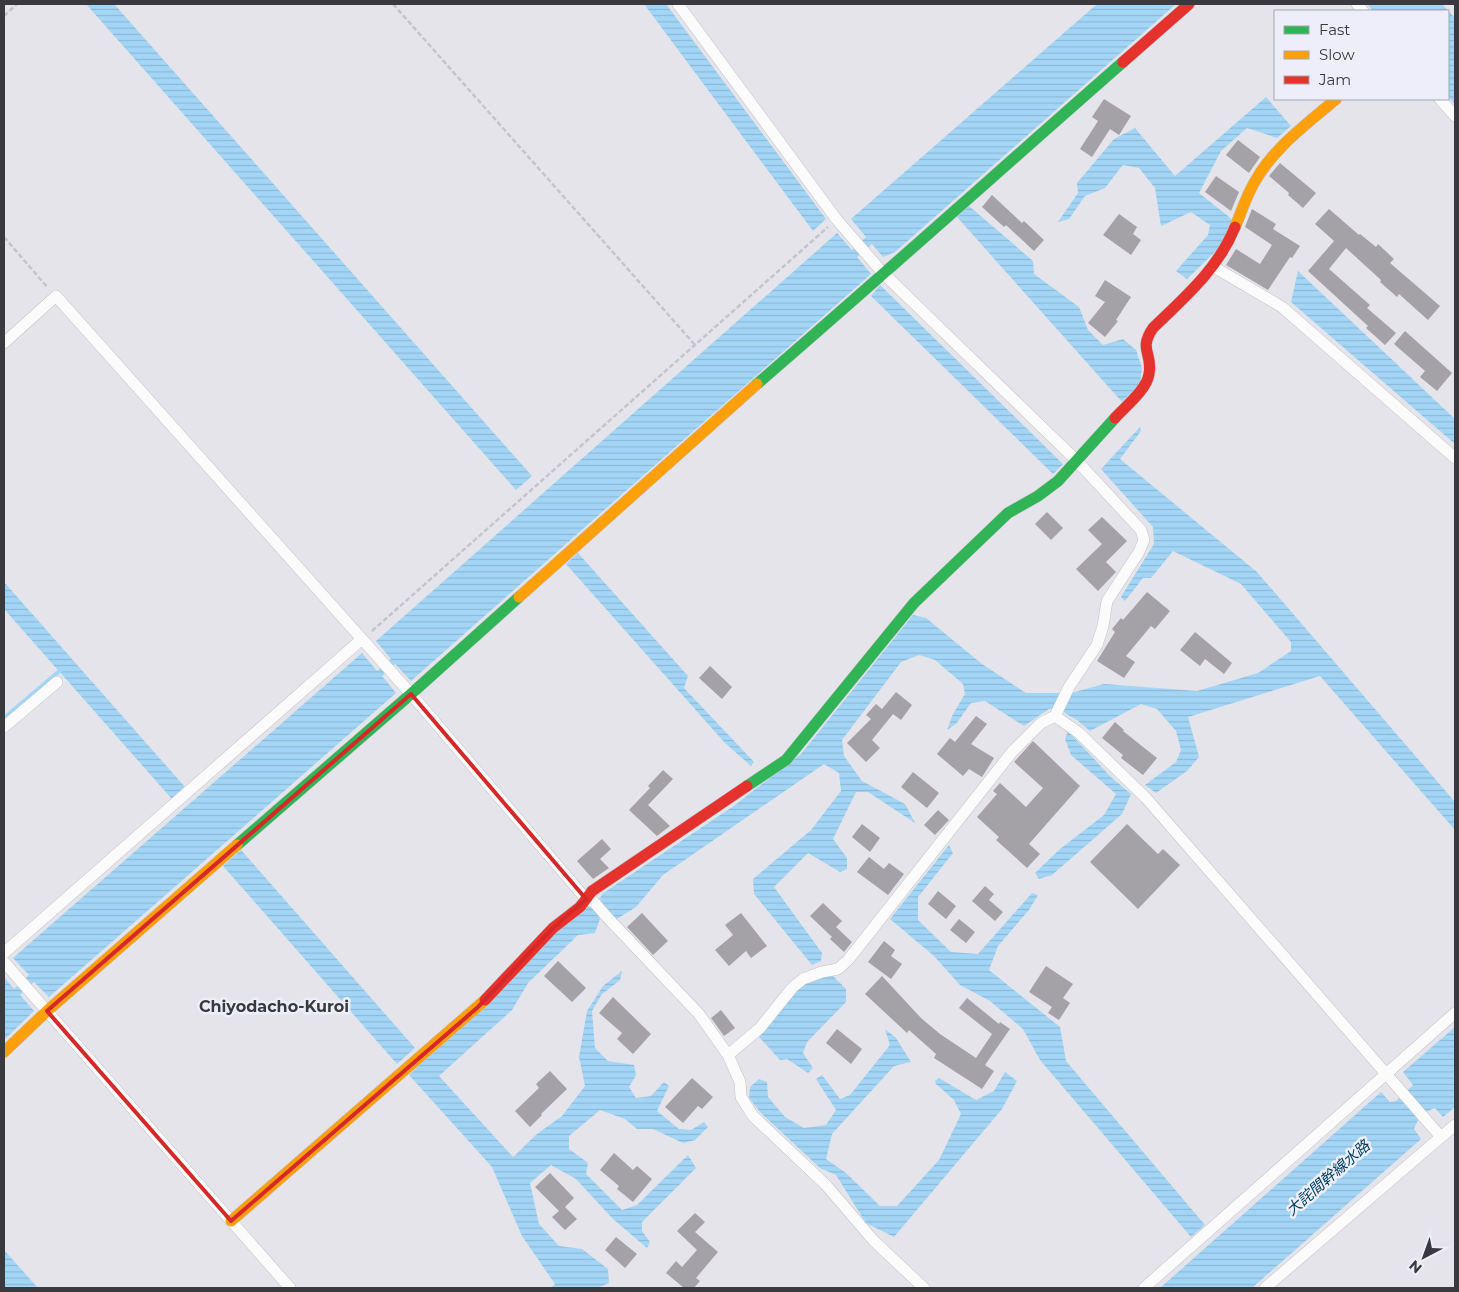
<svg xmlns="http://www.w3.org/2000/svg" width="1459" height="1292" viewBox="0 0 1459 1292" font-family="Montserrat,'Noto Sans JP',sans-serif">
<defs>
<pattern id="water-rules" width="6" height="5" patternUnits="userSpaceOnUse" patternTransform="scale(1.25)"><rect width="6" height="5" fill="#a3d6f6"/><path d="M0 2.5h6" fill="none" stroke="#8db8d4"/></pattern>
</defs>
<rect width="100%" height="100%" fill="#e4e4ea"/>
<path fill="url(#water-rules)" d="M86 4H114L532 476 516 490Z
M644 4H666L826 219 813 231Z
M1097 4H1176L895 252 883 257 872 244 857 257 871 274 411 681 395 664 382 676 396 693 49 997 34 982 20 995 34 1011 4 1040V977L14 989 29 975 13 958 362 653 377 671 391 659 376 641 837 233 852 250 866 237 851 219Z
M1367 4H1442L1455 18V105L1448 96V11H1373Z
M1266 97 1291 126 1277 138 1247 128 1221 151 1199 193 1233 220 1222 245 1187 279 1176 271 1208 235 1210 225 1191 212 1161 226 1155 188 1139 168 1123 165 1105 188 1085 196 1069 219 1058 222 1078 193 1077 183 1114 139 1135 128 1175 176Z
M969 206 1033 261 1034 274 1079 307 1088 330 1103 345 1123 339 1136 350 1142 368 1140 384 1122 402 957 217Z
M1298 271 1455 419V444L1291 302Z
M880 285 1063 464 1053 474 871 296Z
M1140 427 1141 431 1120 459 1257 572 1455 802V830L1320 676 1188 717 1199 757 1187 771 1156 793 1145 785 1176 762 1181 750 1176 731 1157 709 1141 704 1090 731 1077 720 1066 714 1061 708 1049 709 1024 726 985 701 971 703 956 724 947 730 953 714 965 694 963 684 935 660 919 655 901 662 842 740 844 756 862 781 905 804 915 823 868 792H856L833 839 847 858V869L840 872 808 853 774 887 822 953 821 961 812 965 754 894 753 879 811 830 841 791 839 773 824 764 663 875 636 907 615 920 601 916 595 933 578 935 528 983 512 1010 439 1076 513 1157 537 1134 562 1116 585 1086 579 1057 587 1011 603 986 622 971 620 980 602 994 592 1011 595 1048 608 1061 634 1065 636 1075 629 1087 636 1098 651 1096 664 1082 669 1086 657 1111 679 1129 691 1130 704 1122 708 1127 695 1140 683 1143 653 1129H637L625 1119 600 1110 569 1136V1149L588 1163 586 1174 622 1210 637 1205 688 1155 696 1168 642 1222V1231L650 1242 647 1248 613 1219 576 1179 551 1165 530 1183 539 1224 559 1246 582 1249 608 1269 609 1283 597 1288H551L555 1284 522 1236 492 1167 409 1075 555 933 586 907 594 906 599 901 602 894 735 805 801 754 913 615 926 618 982 664 1026 693H1071L1104 684 1197 691 1258 673 1291 651V642L1241 584 1173 551 1151 578H1143L1125 601 1121 597 1154 544 1153 527 1101 469Z
M578 553 688 676 684 688 754 762 751 766 725 743 566 564Z
M4 582 185 787 172 799 4 609Z
M1068 731 1111 777 1131 794 1122 814 1052 875 1039 879 1035 873 1060 849 1104 815 1116 794 1071 755 1065 739Z
M949 845 953 853 918 897V920L951 952 978 954 1032 893 1038 895 1029 910 998 946 989 970 1060 1027 1066 1061 1205 1225 1191 1237 1040 1060 1023 1029 990 1001 960 985 934 956 890 919Z
M241 850 415 1048 397 1064 223 866Z
M831 974 846 989V1002L807 1042 803 1053 813 1068 808 1073 787 1059 780 1060 759 1037 796 990 807 982Z
M1455 1027V1107L1443 1117 1435 1108C1424 1111 1417 1120 1414 1129L1421 1139 1252 1288H1160L1381 1092 1390 1102 1396 1101 1413 1085 1403 1072Z
M885 1029 896 1038 911 1062 894 1066 832 1134 826 1159 846 1173 880 1206H897L939 1160 961 1114 954 1100 936 1084 935 1081 939 1078 976 1100 994 1091 1005 1072 1017 1081 1002 1109 894 1237 866 1223 836 1175 820 1168 761 1113 749 1098 750 1087 759 1079 767 1082 768 1097 785 1117 804 1128 826 1125 836 1110 816 1079 822 1075 840 1099 850 1095 890 1045Z
M4 1250 38 1288H4Z"/>
<g fill="none" stroke-linecap="round" stroke-linejoin="round">
<path stroke="#a3d6f6" stroke-width="4" d="M4 718 63 668"/>
</g>
<path fill="#a4a2a6" d="M1104 99 1131 116 1119 135 1110 129 1092 157 1080 149 1098 121 1092 117Z
M1238 140 1260 157 1249 173 1226 155Z
M1280 163 1316 193 1303 208 1288 195 1289 193 1269 176Z
M1216 176 1239 192 1231 211 1205 192Z
M992 195 1022 223 1024 221 1044 240 1034 251 1006 225 1004 227 982 207Z
M1252 209 1276 224 1273 229 1300 246 1292 258 1290 257 1268 290 1226 265 1236 249 1260 264 1272 245 1245 227Z
M1329 209 1359 235 1360 234 1376 247 1378 244 1394 259 1390 263 1440 306 1428 320 1399 294 1397 297 1380 282 1381 280 1346 248 1329 269 1370 305 1367 308 1396 333 1385 345 1366 328 1368 326 1308 271 1334 241 1315 224Z
M1119 214 1137 227 1133 234 1141 240 1131 255 1103 235Z
M1105 280 1131 297 1116 320 1118 321 1105 337 1088 323 1105 302 1095 296Z
M1405 331 1452 373 1437 391 1420 377 1425 371 1394 344Z
M1047 512 1063 528 1051 540 1035 524Z
M1102 517 1127 541 1106 562 1116 572 1098 591 1076 569 1102 544 1088 530Z
M1147 592 1170 611 1155 629 1151 626 1126 656 1135 662 1124 678 1097 661 1115 632 1112 629 1121 618 1123 620Z
M1195 632 1232 663 1224 674 1205 659 1200 666 1180 650Z
M710 666 732 687 722 699 699 678Z
M896 692 912 705 901 720 893 714 872 740 880 748 866 762 847 743 871 719 866 715 876 704 882 709Z
M976 716 987 724 971 744 994 758 982 777 969 769 963 776 937 754 950 738 955 742Z
M1115 722 1124 730 1123 731 1157 758 1143 775 1121 758 1123 755 1102 738Z
M1033 741 1080 786 1029 844 1040 854 1027 868 996 840 999 837 977 817 997 794 993 791 1000 783 1026 807 1043 788 1014 762Z
M663 770 673 779 648 805 670 826 657 836 629 810 650 788 648 786Z
M913 772 939 793 927 808 901 787Z
M938 810 949 820 935 835 924 825Z
M862 824 880 838 870 852 852 837Z
M1127 824 1158 854 1163 849 1180 865 1138 909 1090 862Z
M602 839 611 849 600 859 609 868 593 879 577 861Z
M869 857 884 869 889 863 904 874 888 895 857 872Z
M985 886 994 894 989 900 1003 912 995 921 972 901Z
M938 891 956 906 946 919 928 904Z
M823 903 842 921 836 927 852 942 844 952 830 939 832 937 810 916Z
M642 913 668 941 653 955 627 927Z
M741 913 767 946 751 958 746 951 729 966 715 950 733 935 725 925Z
M959 919 975 932 966 943 950 930Z
M884 941 895 950 891 956 902 964 891 979 868 962Z
M558 961 586 988 572 1002 544 976Z
M1046 966 1073 984 1063 998 1070 1003 1059 1020 1048 1013 1052 1007 1029 992Z
M882 976 921 1018 940 1034 976 1058 992 1034 959 1008 967 998 999 1024 1000 1022 1010 1029 985 1065 994 1071 982 1089 934 1058 936 1054 909 1030 907 1033 865 994Z
M613 997 651 1034 633 1054 617 1039 622 1033 599 1013Z
M721 1010 735 1028 724 1036 711 1018Z
M837 1029 862 1049 851 1064 826 1043Z
M550 1071 567 1089 541 1114 542 1115 530 1127 515 1111 539 1088 536 1084Z
M692 1078 713 1097 702 1109 698 1106 683 1123 665 1107Z
M614 1153 633 1170 637 1166 652 1179 633 1202 617 1189 619 1186 600 1170Z
M550 1173 574 1198 565 1207 577 1219 565 1230 552 1217 559 1211 535 1187Z
M695 1213 705 1222 695 1232 718 1252 696 1278 700 1281 694 1288H684L666 1273 676 1261 682 1267 697 1250 677 1231Z
M616 1237 637 1254 625 1268 605 1250Z"/>
<g fill="none" stroke-linecap="round" stroke-linejoin="round">
<defs>
<path id="street" d="M678 4 837 220 883 273 1077 461 1141 530 1144 540 1139 552 1107 601 1103 626 1097 645 1069 687 1055 716 1041 723 1012 752 848 960 838 969 822 972 803 979 793 987 760 1028 728 1055
M1357 4 1363 11
M1440 99 1455 116
M1214 267 1282 307 1455 458
M4 343 56 296 411 694 586 899 594 902 606 916 699 1014 728 1055 740 1082 741 1097 753 1116 826 1185 874 1241 924 1288
M1055 716 1079 733 1146 798 1441 1137
M4 727 57 682
M4 953 362 639
M4 962 290 1288
M1144 1288 1455 1013
M1265 1288 1455 1125"/>
<path id="fast" d="M757 384C880 278 1001 169 1123 62
M747 786 786 760 914 603 1008 513 1038 496 1058 481 1115 418
M237 845 411 694 519 597"/>
<path id="slow" d="M1235 227C1242 211 1247 193 1257 178 1276 146 1308 123 1336 99
M519 597 757 384
M4 1052 47 1011 237 845
M231 1221 485 1000"/>
<path id="jam" d="M1123 62 1189 4
M1115 418C1126 406 1147 389 1149 374 1153 353 1138 350 1153 328 1185 297 1218 269 1235 227
M485 1000 553 928 580 907 592 891 747 786"/>
</defs>
<use href="#street" stroke="#c2c2c7" stroke-width="12"/>
<use href="#fast" stroke="#c2c2c7" stroke-width="12"/>
<use href="#slow" stroke="#c2c2c7" stroke-width="12"/>
<use href="#jam" stroke="#c2c2c7" stroke-width="12"/>
<path stroke="#c5c5c9" stroke-width="2.5" stroke-dasharray="5 2.5" stroke-linecap="butt" d="M393 4 696 346
M4 16 17 4
M4 237 48 288
M372 631 828 227"/>
<use href="#street" stroke="#fbfbfc" stroke-width="11"/>
<use href="#fast" stroke="#30b455" stroke-width="11"/>
<use href="#slow" stroke="#ff9f0a" stroke-width="11"/>
<use href="#jam" stroke="#e5322d" stroke-width="11"/>
</g>
<path fill="none" stroke="#d62828" stroke-width="4" stroke-linejoin="round" d="M411 694 586 899 553 928 478 1007 231 1221 47 1011Z"/>
<g text-anchor="middle" stroke-width="5" stroke-linejoin="round" paint-order="stroke">
<g font-size="15" font-style="italic" fill="#02415d" stroke="#eeeefa">
<text transform="translate(1328 1178) rotate(-41)" y="5">大詫間幹線水路</text>
</g>
<g font-size="16" font-weight="bold" fill="#39393e" stroke="#eeeefa">
<text x="274" y="1012">Chiyodacho-Kuroi</text>
</g>
</g>
<rect width="1459" height="1292" fill="none" stroke="#39393e" stroke-width="10"/>
<rect x="1274" y="10" width="175" height="90" fill="#eeeefa" stroke="#a6a6af"/>
<rect x="1284" y="26" width="25" height="8" fill="#30b455" stroke="#a6a6af"/>
<text x="1319" y="35" font-size="15" fill="#39393e">Fast</text>
<rect x="1284" y="51" width="25" height="8" fill="#ff9f0a" stroke="#a6a6af"/>
<text x="1319" y="60" font-size="15" fill="#39393e">Slow</text>
<rect x="1284" y="76" width="25" height="8" fill="#e5322d" stroke="#a6a6af"/>
<text x="1319" y="85" font-size="15" fill="#39393e">Jam</text>
<g transform="translate(1424 1257) rotate(221)" stroke="#eeeefa" stroke-width="4" paint-order="stroke">
<path d="M0-4L9 19L0 12L-9 19Z" fill="#39393e"/>
<text y="-8" font-size="14" font-weight="bold" text-anchor="middle" fill="#39393e">N</text>
</g>
</svg>
